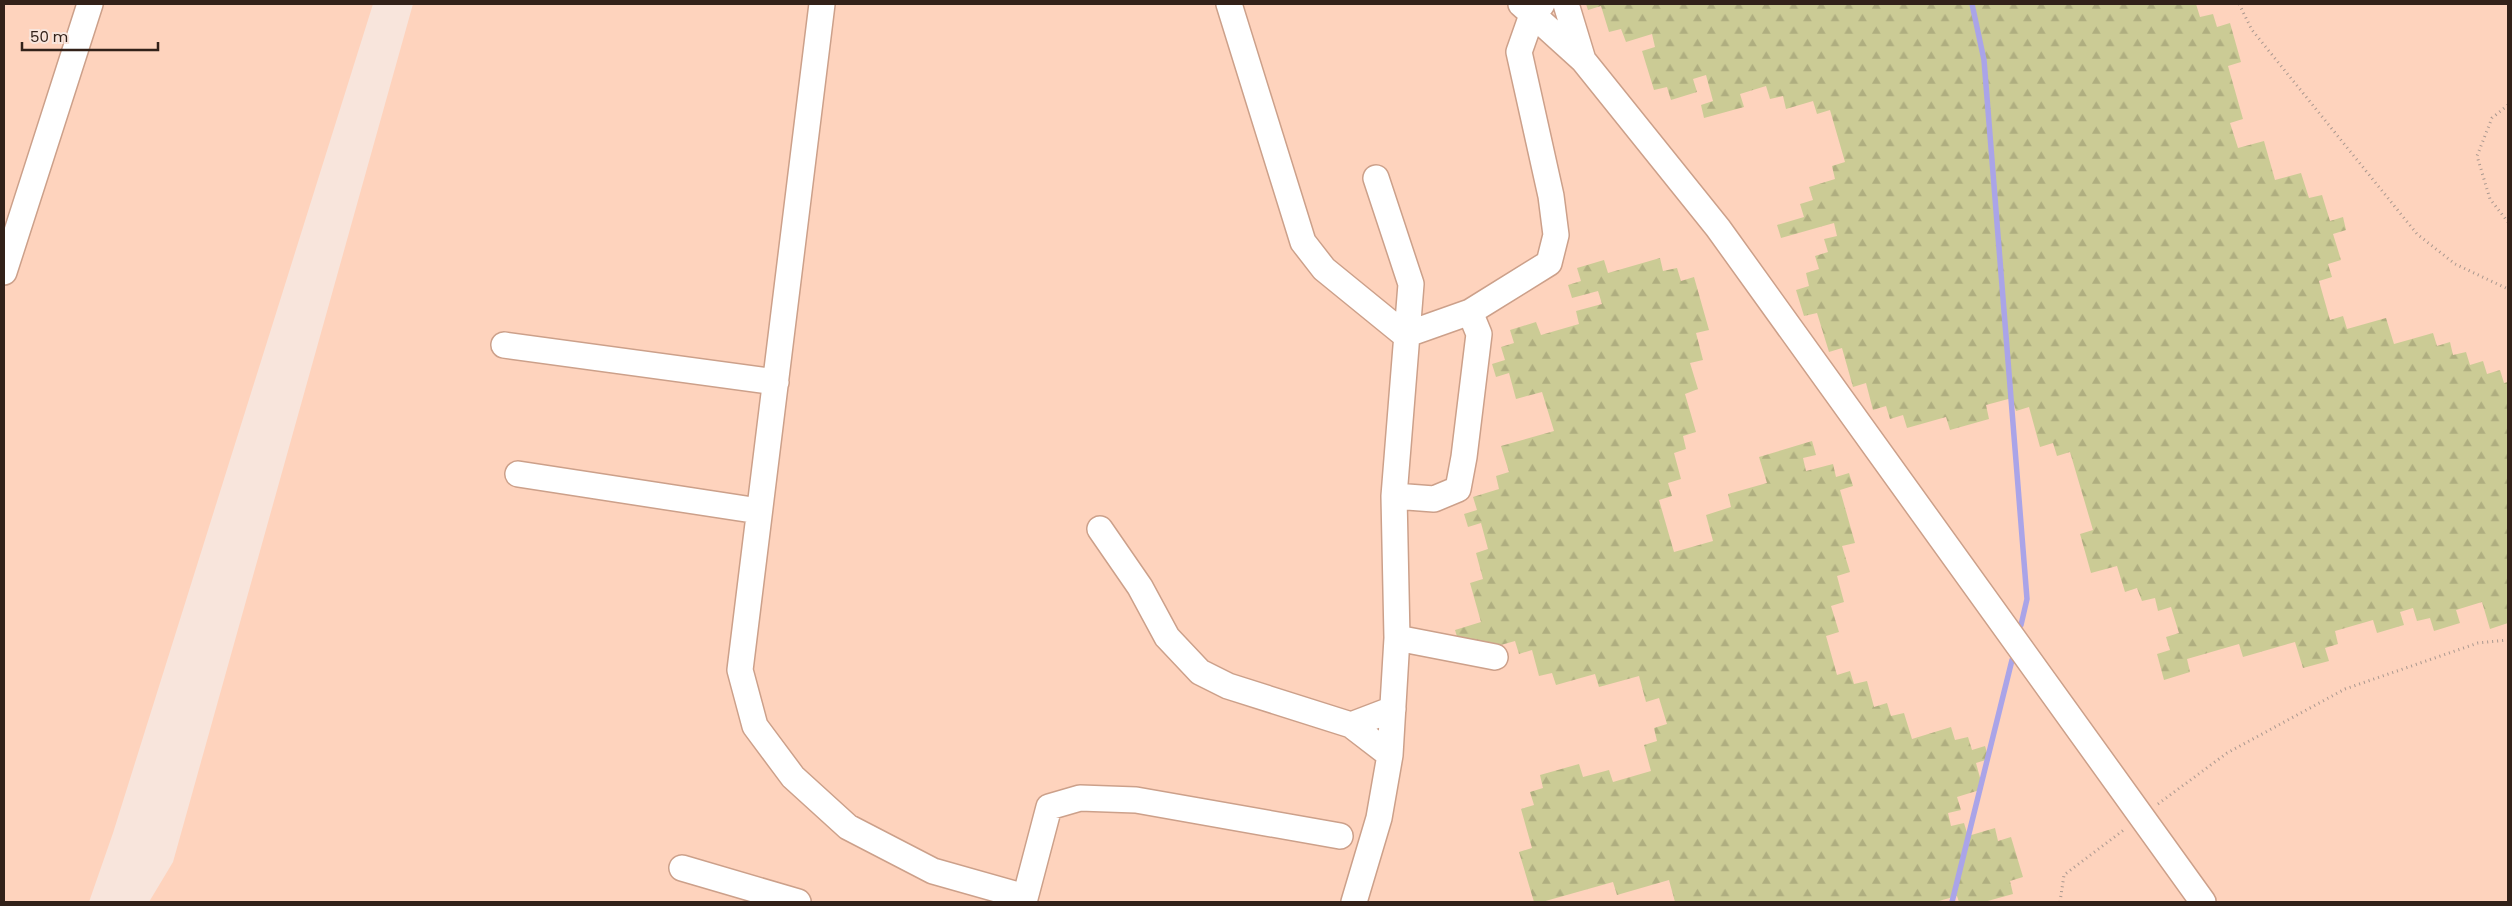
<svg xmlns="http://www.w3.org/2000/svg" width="2512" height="906" viewBox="0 0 2512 906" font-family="Poppins,sans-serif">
<defs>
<pattern id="forest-firs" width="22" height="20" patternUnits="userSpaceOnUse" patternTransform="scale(1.25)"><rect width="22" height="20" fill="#cbcb95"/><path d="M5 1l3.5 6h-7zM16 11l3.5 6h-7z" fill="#afae80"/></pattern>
</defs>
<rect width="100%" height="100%" fill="#f8e5dc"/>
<path fill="#fed3bd" d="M4 4H373L113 833 89 902H4Z
M413 4H2508V902H149L173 862Z"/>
<path fill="url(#forest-firs)" d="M1586 4H2196L2200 17 2213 14 2217 27 2230 23 2241 62 2228 66 2243 119 2230 123 2238 148 2264 141 2275 180 2301 173 2309 198 2322 195 2330 221 2343 217 2346 230 2333 234 2341 260 2328 264 2332 277 2319 281 2330 320 2343 316 2347 329 2386 318 2394 344 2433 333 2437 346 2450 342 2453 355 2466 352 2470 365 2483 361 2487 374 2500 370 2504 383 2508 382V623L2490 629 2482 602 2456 610 2460 623 2434 631 2430 618 2417 621 2413 608 2400 612 2404 625 2377 633 2373 620 2335 631 2338 644 2325 648 2329 661 2303 668 2295 642 2243 657 2239 644 2187 659 2190 672 2164 680 2157 654 2170 650 2166 637 2179 633 2171 607 2158 611 2155 598 2142 601 2137 588 2125 592 2117 566 2091 573 2080 534 2093 530 2070 452 2057 456 2053 443 2040 447 2029 407 2016 411 2012 398 1986 405 1989 419 1950 430 1946 417 1907 428 1903 415 1890 419 1886 406 1873 410 1866 383 1853 387 1842 348 1829 352 1817 313 1804 316 1796 290 1809 286 1806 273 1819 269 1815 256 1828 252 1824 239 1837 236 1834 223 1781 238 1777 225 1804 217 1800 204 1813 200 1809 187 1835 179 1832 166 1845 162 1830 110 1817 114 1813 101 1786 109 1783 96 1770 99 1766 86 1740 94 1744 107 1704 118 1701 105 1713 101 1706 75 1693 79 1697 92 1671 100 1667 87 1654 90 1642 51 1655 47 1652 34 1626 42 1621 29 1609 32 1601 6 1588 10Z
M1660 258 1663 271 1677 268 1681 281 1694 277 1709 330 1696 333 1703 360 1690 363 1698 389 1685 394 1696 432 1683 436 1686 449 1674 453 1681 479 1668 483 1672 496 1659 500 1674 552 1713 541 1706 515 1731 507 1728 494 1767 483 1759 457 1812 441 1816 455 1803 458 1806 471 1833 464 1836 477 1849 473 1853 486 1840 490 1855 543 1842 546 1850 572 1837 576 1844 602 1831 606 1839 632 1826 636 1837 675 1850 671 1854 684 1867 681 1874 707 1887 703 1891 716 1904 713 1912 739 1951 727 1955 740 1968 737 1972 750 1985 746 1989 759 1976 763 1983 789 1957 797 1961 810 1948 813 1951 826 1964 823 1968 836 1995 828 1998 841 2011 837 2023 877 2010 881 2013 894 1984 902H1959L1957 896 1935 902H1675L1669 880 1617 895 1613 882 1542 902H1534L1519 852 1532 848 1521 809 1534 805 1530 792 1543 788 1540 775 1579 764 1583 777 1609 770 1613 782 1651 771 1644 745 1657 741 1654 728 1667 724 1659 698 1646 702 1639 676 1599 687 1595 674 1556 685 1552 673 1539 676 1532 650 1519 654 1515 641 1476 652 1472 639 1459 643 1455 630 1481 622 1470 583 1483 579 1476 553 1488 549 1481 523 1468 527 1464 514 1477 510 1473 497 1499 489 1496 476 1509 472 1501 446 1554 431 1542 392 1516 399 1509 373 1496 377 1492 364 1505 360 1501 347 1514 343 1510 330 1536 322 1541 335 1579 324 1576 311 1602 304 1598 291 1572 298 1568 285 1581 281 1577 268 1604 260 1608 273Z"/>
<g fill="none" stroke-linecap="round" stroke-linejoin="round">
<path stroke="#aaa4e8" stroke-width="5.5" d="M1972 4 1984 60 2027 599 2021 625
M1952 902 2012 660"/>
<defs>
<path id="minor" d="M822 4 740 670 755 726 793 777 848 827 933 871 1025 897
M1229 4 1303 242 1324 269 1405 335
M1521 4 1583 60 1718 228 2203 902
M1566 4 1583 60
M4 272 90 4
M1405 335 1470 312 1549 263 1556 235 1551 196 1519 52 1532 15 1542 4
M504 345 776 382
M518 474 759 511
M1394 496 1434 499 1458 489 1464 457 1479 334 1470 312
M1100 529 1140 587 1167 637 1200 672 1228 686 1351 725
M1397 638 1495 657
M1390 755 1351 725 1393 709
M682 868 798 902
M1024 902 1049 807 1080 798 1136 800 1340 836
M1354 902 1379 818 1390 755 1397 638 1394 496 1411 284 1376 178"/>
</defs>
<use href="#minor" stroke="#cca08a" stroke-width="28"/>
<path stroke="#aa988f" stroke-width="3" stroke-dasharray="1 4" stroke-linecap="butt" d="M2239 4 2252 30 2417 234 2455 264 2508 289
M2508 105 2492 118 2477 156 2490 199 2508 222
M2158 804 2227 753 2345 689 2478 643 2508 640
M2060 902 2064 875 2125 829"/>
<use href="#minor" stroke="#fff" stroke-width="25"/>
</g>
<rect width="2512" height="906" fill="none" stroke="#322119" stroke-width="10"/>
<path d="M22 42v8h136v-8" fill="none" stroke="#322119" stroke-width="2.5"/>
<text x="30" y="42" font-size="15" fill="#322119" stroke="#f8e5dc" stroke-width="4" paint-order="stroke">50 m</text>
</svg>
